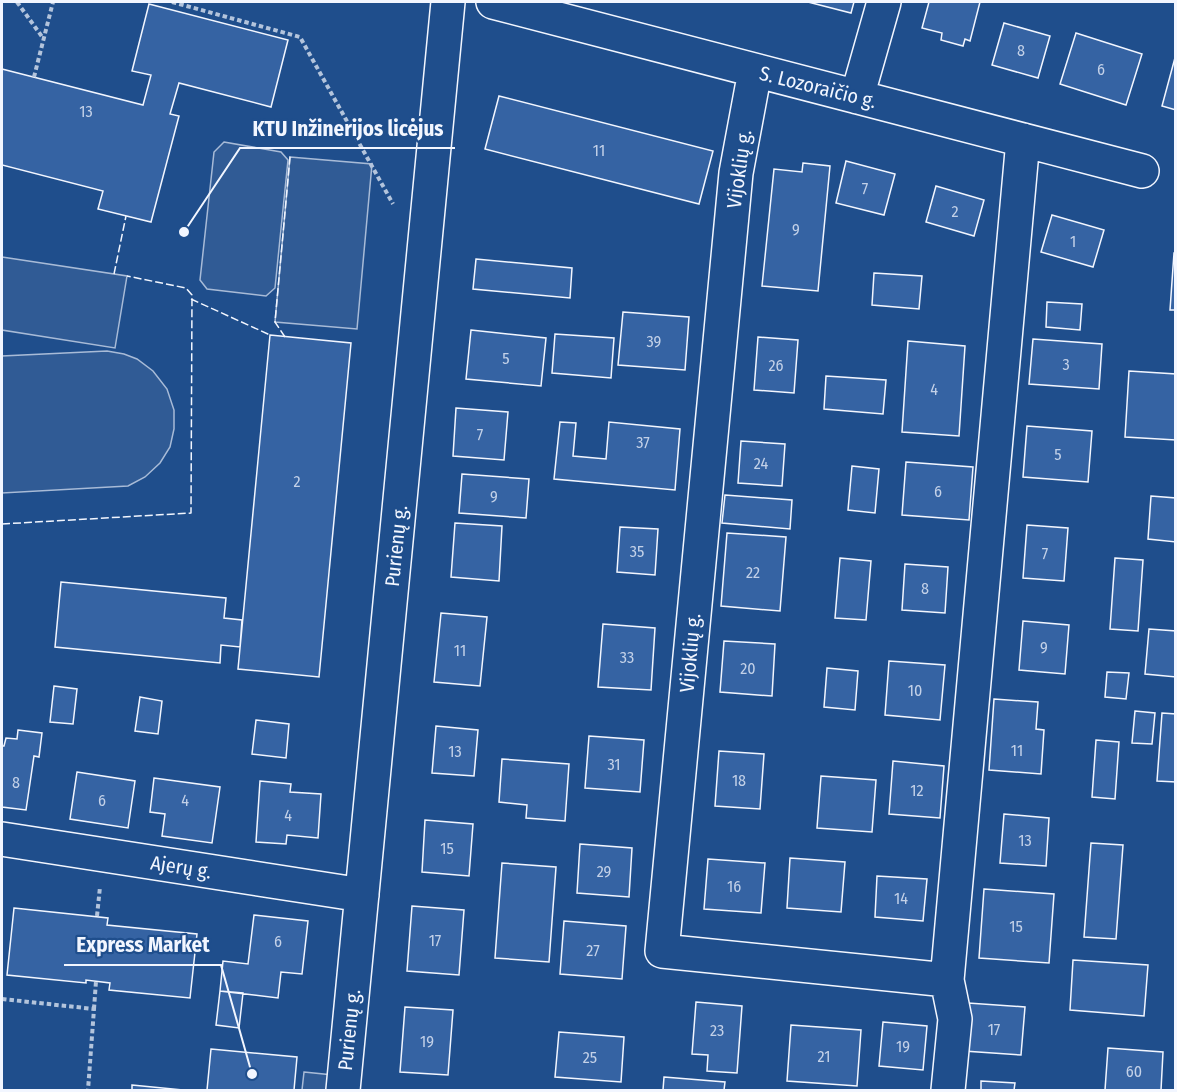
<svg xmlns="http://www.w3.org/2000/svg" width="1177" height="1092" viewBox="0 0 1177 1092" font-family="'Fira Sans Condensed',sans-serif">
<rect width="100%" height="100%" fill="#1f4e8c"/>
<path fill="#305b95" stroke="#a8bbd7" stroke-width="1.5" d="M224 142 281 152 288 160 275 288 266 296 207 289 200 280 214 152Z
M290 157 372 164 357 329 275 322Z
M2 257 127 276 115 348 2 330Z
M107 351 124 354 137 359 153 371 167 389 174 410V429L170 447 160 463 145 477 128 486 2 493V356Z
M304 1072 333 1075 331 1090H302Z"/>
<path fill="#3563a3" stroke="#f2f6ff" stroke-width="1.5" d="M808 2H854L851 13Z
M929 2H980L970 41 965 39 963 46 941 40 942 33 922 28Z
M149 4 288 40 271 107 179 83 170 114 179 116 151 222 98 209 103 191 2 165V69L143 105 151 75 132 71Z
M1004 23 1050 36 1038 78 992 65Z
M1076 33 1142 54 1126 105 1060 84Z
M1176 54V110L1162 106Z
M499 96 713 151 699 204 485 149Z
M846 161 895 174 884 215 836 203Z
M803 163 830 166 818 291 762 286 774 169 802 172Z
M936 186 984 200 974 236 926 222Z
M1052 215 1104 230 1093 267 1041 252Z
M1174 253H1176V310H1170Z
M476 259 572 268 570 298 473 289Z
M874 273 922 276 919 309 872 305Z
M1047 302 1082 304 1080 330 1046 327Z
M623 312 689 317 685 370 618 365Z
M471 330 546 338 541 386 466 379Z
M555 334 614 338 611 378 552 373Z
M270 335 351 343 319 677 238 669Z
M758 337 798 340 794 393 754 390Z
M1033 339 1102 344 1099 389 1029 384Z
M908 341 965 346 959 436 902 432Z
M1129 371 1176 374V440L1125 437Z
M826 376 886 380 883 414 824 409Z
M456 408 508 412 504 460 453 456Z
M560 422 576 423 573 456 606 459 609 422 680 429 675 490 554 479Z
M1027 426 1092 431 1088 482 1023 477Z
M741 441 785 444 782 486 738 483Z
M906 462 973 467 969 520 902 515Z
M852 466 879 469 875 513 848 510Z
M462 474 529 479 526 518 459 513Z
M725 495 792 500 790 529 722 523Z
M1151 496 1176 498V542L1148 539Z
M455 523 502 526 499 581 451 577Z
M1027 525 1068 528 1064 581 1023 578Z
M620 527 658 529 655 575 617 572Z
M727 533 786 537 780 611 721 606Z
M840 558 871 561 866 620 835 618Z
M1115 558 1143 560 1138 631 1110 629Z
M905 564 948 567 945 613 902 610Z
M61 582 226 598 224 618 242 620 240 647 221 645 220 663 55 647Z
M441 613 487 617 480 686 434 682Z
M1023 621 1069 625 1065 674 1019 670Z
M603 624 655 628 651 690 598 687Z
M1149 629 1176 631V677L1145 674Z
M724 641 775 644 772 696 720 692Z
M889 661 945 665 940 720 885 715Z
M827 668 858 671 855 710 824 707Z
M1107 672 1129 673 1126 699 1105 697Z
M54 686 77 689 73 724 50 722Z
M140 697 162 701 158 734 135 731Z
M994 699 1038 702 1036 729 1044 730 1041 774 989 770Z
M1135 711 1155 713 1152 744 1132 743Z
M1162 713 1176 714V782L1157 781Z
M256 720 289 724 286 758 252 754Z
M436 726 478 730 474 776 432 773Z
M18 730 42 733 39 757 34 756 26 810 2 807V746H4L6 738 17 739Z
M589 736 644 740 640 792 585 788Z
M1096 740 1119 742 1115 799 1092 797Z
M719 751 764 754 760 809 715 806Z
M502 759 569 764 565 821 526 818 527 805 499 802Z
M893 761 944 766 940 818 889 814Z
M77 772 135 781 128 828 70 819Z
M821 776 876 780 872 832 817 828Z
M154 778 220 787 212 843 162 836 165 814 150 812Z
M260 781 291 784 290 792 321 794 318 838 287 835 286 844 256 842Z
M1004 814 1049 818 1046 866 1000 863Z
M425 820 473 824 469 876 422 872Z
M1091 843 1123 845 1116 939 1084 937Z
M580 844 632 848 629 897 577 893Z
M790 858 845 862 841 912 787 908Z
M708 859 765 863 761 913 704 909Z
M502 863 556 867 549 962 495 958Z
M877 876 927 879 923 921 875 917Z
M984 889 1054 894 1049 963 979 958Z
M412 906 464 910 459 975 407 971Z
M14 908 108 918 107 925 197 934 190 998 109 990 110 983 86 980V983L7 975Z
M254 915 308 921 302 974 281 972 278 998 220 991 223 961 248 964Z
M564 921 626 926 622 979 560 974Z
M1073 960 1148 965 1144 1016 1070 1010Z
M220 991 243 993 239 1028 216 1025Z
M696 1002 742 1006 737 1073 707 1071 708 1055 692 1054Z
M968 1003 1025 1007 1021 1055 964 1051Z
M405 1007 453 1010 448 1075 400 1072Z
M883 1022 927 1026 923 1070 879 1066Z
M791 1025 861 1030 857 1086 787 1081Z
M559 1032 624 1037 621 1082 555 1077Z
M1108 1048 1163 1052 1161 1090H1105Z
M211 1049 297 1057 294 1090H207Z
M664 1077 725 1082 724 1090H663Z
M981 1081 1015 1083 1014 1090H981Z
M132 1085 183 1090H132Z"/>
<g fill="none" stroke-linecap="round" stroke-linejoin="round">
<defs>
<path id="minor" d="M493 2 1142 171
M755 71 736 173 662 951 947 980
M857 97 884 2
M2 839 362 895
M343 1090 448 2
M948 1090 955 1019 947 980 1023 140"/>
</defs>
<use href="#minor" stroke="#f2f6ff" stroke-width="36"/>
<path stroke="#b3c4dc" stroke-width="4" stroke-dasharray="4.5 3" stroke-linecap="butt" d="M17 2 43 38
M172 2 300 37 393 204
M34 77 53 2
M97 916 100 887
M2 999 94 1009 88 1090
M94 1009 96 981"/>
<use href="#minor" stroke="#1f4e8c" stroke-width="33"/>
<path stroke="#f2f6ff" stroke-width="1.5" stroke-dasharray="8 3" stroke-linecap="butt" d="M114 274 126 216
M191 299 270 335
M285 337 275 322 290 157H293
M2 524 191 513 192 295 186 288 127 276"/>
</g>
<g text-anchor="middle" stroke-width="4.5" stroke-linejoin="round" paint-order="stroke">
<g font-size="16" fill="#c3d1e8">
<text x="1021" y="56">8</text>
<text x="1101" y="75">6</text>
<text x="86" y="117">13</text>
<text x="599" y="156">11</text>
<text x="865" y="194">7</text>
<text x="955" y="217">2</text>
<text x="796" y="235">9</text>
<text x="1073" y="247">1</text>
<text x="654" y="347">39</text>
<text x="506" y="364">5</text>
<text x="1066" y="370">3</text>
<text x="776" y="371">26</text>
<text x="934" y="395">4</text>
<text x="480" y="440">7</text>
<text x="643" y="448">37</text>
<text x="1058" y="460">5</text>
<text x="761" y="469">24</text>
<text x="297" y="487">2</text>
<text x="938" y="497">6</text>
<text x="494" y="502">9</text>
<text x="637" y="557">35</text>
<text x="1045" y="559">7</text>
<text x="753" y="578">22</text>
<text x="925" y="594">8</text>
<text x="1044" y="653">9</text>
<text x="460" y="656">11</text>
<text x="627" y="663">33</text>
<text x="748" y="674">20</text>
<text x="915" y="696">10</text>
<text x="1017" y="756">11</text>
<text x="455" y="757">13</text>
<text x="614" y="770">31</text>
<text x="739" y="786">18</text>
<text x="16" y="788">8</text>
<text x="917" y="796">12</text>
<text x="102" y="806">6</text>
<text x="185" y="806">4</text>
<text x="288" y="821">4</text>
<text x="1025" y="846">13</text>
<text x="447" y="854">15</text>
<text x="604" y="877">29</text>
<text x="734" y="892">16</text>
<text x="901" y="904">14</text>
<text x="1016" y="932">15</text>
<text x="435" y="946">17</text>
<text x="278" y="947">6</text>
<text x="593" y="956">27</text>
<text x="994" y="1035">17</text>
<text x="717" y="1036">23</text>
<text x="427" y="1047">19</text>
<text x="903" y="1052">19</text>
<text x="824" y="1062">21</text>
<text x="590" y="1063">25</text>
<text x="1134" y="1077">60</text>
</g>
<g font-size="20" fill="#f2f6ff" stroke="#1f4e8c">
<text transform="translate(818 87) rotate(14)" y="7">S. Lozoraičio g.</text>
<text transform="translate(739 169) rotate(-82)" y="7">Vijoklių g.</text>
<text transform="translate(396 546) rotate(-84)" y="7">Purienų g.</text>
<text transform="translate(690 653) rotate(-85)" y="7">Vijoklių g.</text>
<text transform="translate(181 867) rotate(9)" y="7">Ajerų g.</text>
<text transform="translate(349 1030) rotate(-84)" y="7">Purienų g.</text>
</g>
</g>
<path fill="none" stroke="#f2f6ff" stroke-width="2" d="M184 232L240 148H455M252 1074L221 965H64"/>
<g fill="#f2f6ff" stroke="#1f4e8c" stroke-width="2">
<circle cx="184" cy="232" r="6"/>
<circle cx="252" cy="1074" r="6"/>
</g>
<g font-size="21" text-anchor="middle" font-weight="bold" fill="#f2f6ff" stroke="#1f4e8c" stroke-width="4.5" stroke-linejoin="round" paint-order="stroke">
<text x="348" y="136">KTU Inžinerijos licėjus</text>
<text x="143" y="952">Express Market</text>
</g>
<rect width="1177" height="1092" fill="none" stroke="#f2f6ff" stroke-width="6"/>
</svg>
